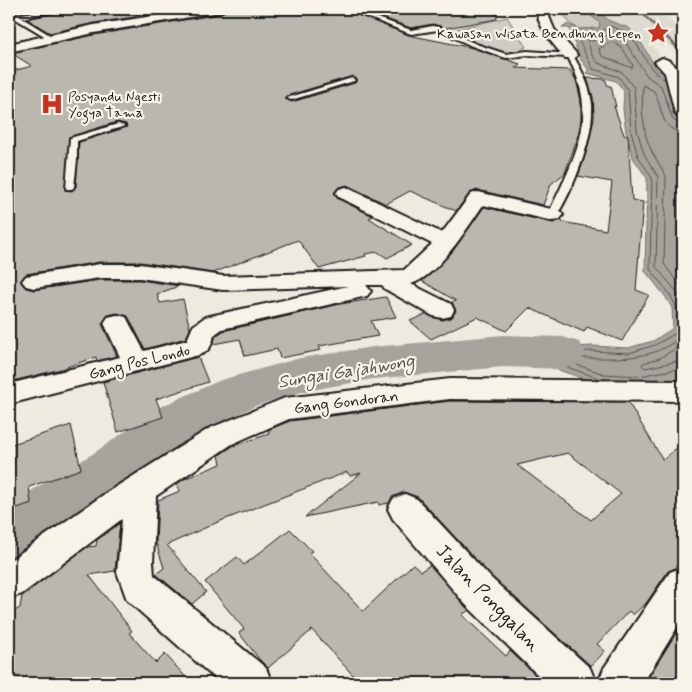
<svg xmlns="http://www.w3.org/2000/svg" width="692" height="692" viewBox="0 0 692 692" font-family="Mynerve,sans-serif">
<rect width="100%" height="100%" fill="#eeeae0"/>
<filter id="ink" filterUnits="userSpaceOnUse"><feTurbulence type="fractalNoise" baseFrequency=".02" numOctaves="2"/><feDisplacementMap in="SourceGraphic" scale="10" xChannelSelector="R" yChannelSelector="G"/><feConvolveMatrix kernelMatrix="1 2 1 2 8 2 1 2 1" color-interpolation-filters="sRGB"/></filter>
<g filter="url(#ink)">
<path fill="#dedbd1" d="M594 9H661L666 12 673 24 683 23V49L660 46 658 41H649L663 60H654L683 74V122L671 77 657 70 639 39 629 28 610 21Z"/>
<path fill="#cfccc3" stroke="#767470" d="M560 9H583L600 23V28C578 34 570 26 560 9Z
M507 17 526 47 509 54 479 44 453 30Z"/>
<path fill="#a6a39d" stroke="#6f6d69" d="M583 9H594L610 21 629 28 639 39 657 70 671 76 683 122V378L640 388 602 385 503 351 592 346 628 348 653 341 673 328 672 308 665 296 645 271 647 178 633 158 626 132 623 109 624 91 616 81 587 73 588 69 581 60 572 37H576L575 34H571L569 28H562L568 24 578 29 599 28 600 23Z"/>
<g fill="none" stroke-linecap="round" stroke-linejoin="round">
<path stroke="#535250" stroke-width="1" d="M613 42 622 48 633 65 632 68 602 56 599 49Z
M683 125 673 120 661 86 647 76 624 40 611 33 601 40 588 41 591 54 598 63 622 72 634 88 637 130 644 154 658 177 656 267 677 292 683 310
M683 133C658 128 664 109 654 91L643 85 642 110 646 137 652 152 666 176 664 264 683 290
M683 334C655 364 610 357 573 358L571 360 572 363 604 374 639 376 683 368
M683 344 660 358 643 363 642 365 645 368 683 360
M601 379 541 358 539 355 592 351 629 353 655 345 676 333 678 328 676 306 669 293 650 269 652 178 638 156 631 131 628 90 619 77 593 69 579 41 581 36 599 34 608 26C646 34 637 64 665 80"/>
<path fill="#6f6d69" fill-rule="evenodd" d="M615 9H618L624 12 636 14 634 15 622 14Z
M636 9H639L678 46 679 53H677L675 47Z"/>
<path fill="#a6a39d" fill-rule="evenodd" d="M503 335 563 337 579 342 586 353 579 364 563 369 503 367 373 379 301 392 255 406 198 434 132 485 30 555 9 563V504L94 453 162 406 221 380 300 358 373 347Z"/>
</g>
<path fill="#bab7af" stroke="#1c1c1c" fill-rule="evenodd" d="M68 9H189L94 23 50 33 27 19 66 11Z
M228 9H344L408 35 473 48 520 64 515 68 570 70 576 80 581 100V119L578 137 565 173 551 184 543 205 477 190 470 193 456 211 410 191 386 204 347 185 338 188 334 193 338 199 373 216 369 218 412 245 387 258 378 252 365 254 366 256 319 269 298 240 213 273 140 262H100L26 274 21 282 26 288 34 290 100 280H140L179 286 157 294 160 303 183 299 190 329 186 338 145 349 128 316 117 313 108 315 102 324 117 356 97 361 96 357 61 369 9 382V72L32 66 11 53 94 35 220 14ZM353 76 357 80 355 83 292 102 285 99 286 96ZM117 122 126 124 127 127 79 142 76 187 72 191 65 190 69 137Z
M358 9H496L497 19 446 28 433 24 411 28Z
M587 78 605 79 608 86H611L616 107 614 106 624 135H628L632 200 643 202 636 290 649 295 622 341 587 327 584 332 529 308 506 331 477 317 431 339 410 321 426 314 442 320 451 318 456 311 452 302 456 301 422 281 432 273 453 251 484 207 553 223 561 220 562 222 606 230 612 182 578 176 588 147 594 118 593 97Z
M386 297 396 317 371 321 378 336 319 346 321 350 280 358 277 349 245 356 240 339 213 344 216 336 223 331 340 304Z
M198 357 208 382 156 399 163 417 118 432 103 382Z
M450 401 628 402 663 460 683 442V565L668 571 647 602 633 615 629 611 597 644 605 651 591 666 492 577 418 497 404 492 392 497 389 503 379 505 378 502 305 517 361 473 350 476 347 472 218 522 167 545 206 592 192 604 156 574 164 568 156 543 158 500 180 491 177 484 184 479 221 464 219 455 233 446 269 434 268 430 290 421ZM568 453 621 494 591 520 517 465Z
M71 425 81 469 29 487 31 503 9 511V445Z
M120 523 115 571 89 575 132 631 129 633 156 663 165 654 191 683H9V614L20 608 22 596 87 547 96 546 97 540Z
M290 529 312 551 309 553 363 611 413 564 421 571 430 565 469 610 462 615 506 656 510 651 544 683H360L312 630 268 668 259 659 239 633 244 629 205 582 237 557 244 565Z
M683 623V683H645L678 630Z"/>
<g fill="none" stroke-linecap="round" stroke-linejoin="round">
<defs>
<path id="lane" d="M55 9H66L22 18 53 37 51 40 16 19 9 20V16Z
M346 9H353L411 30 433 26 441 28 476 44 506 54 527 51 572 54C581 68 590 86 592 104 594 138 574 188 556 217H550L548 215C574 158 601 118 568 57L527 55 506 58 472 46 438 30 411 34Z
M352 78 355 80 354 81 291 100 287 98Z
M118 124 125 126 77 141V160L74 187 72 189H66L70 138Z"/>
<path id="street" d="M200 9H226L220 12 94 33 9 52V44L94 25Z
M536 9H546L554 29 575 52 577 55 575 58H565C552 43 539 29 536 9Z
M662 58C687 64 683 98 683 118L677 116 675 113 665 73 655 62Z
M346 187 442 233 471 194 478 192 560 211 563 215 560 219 553 221 483 205C468 227 437 277 411 284L451 304 454 310 451 316 442 318 433 316 385 289 382 285H366L371 291 367 296 222 329 214 335C212 345 209 352 199 355L9 404V384L120 357 104 323 108 317 117 315 126 317 144 351 187 340 193 326 205 317 348 286 223 290 140 278H100L34 288 26 286 22 281 26 276 100 264H140L223 276 404 270 432 244 339 197 336 193 339 189Z
M450 379 683 381V401L450 399 289 419 232 444 156 496 153 563 154 575 266 668 272 683H220L127 600 117 572 122 519 22 594 9 599V561L106 493 210 428 285 398Z
M405 494 417 499 491 578 590 668 596 683H546L465 604 393 519 388 509 393 499Z
M683 567V618L643 683H598L604 668 670 572Z"/>
</defs>
<use href="#lane" stroke="#1c1c1c" stroke-width="4"/>
<use href="#street" stroke="#1c1c1c" stroke-width="4"/>
<use href="#lane" fill="#f7f3e8" fill-rule="evenodd"/>
<use href="#street" fill="#f7f3e8" fill-rule="evenodd"/>
</g>
</g>
<defs>
<symbol id="sight-bare" viewBox="-9 -9 18 18"><path d="M0-6L1.8-2.2L6-1.7L2.9 1.2L3.7 5.4L0 3.3L-3.7 5.4L-2.9 1.2L-6-1.7L-1.8-2.2Z" fill="#c8321e" stroke="#f7f3e8" stroke-width="2.5" paint-order="stroke"/></symbol>
<symbol id="hospital-bare" viewBox="-9 -9 18 18"><path d="M-5-5h3v3.5h4V-5h3V5h-3V1.5h-4V5h-3Z" fill="#c8321e" stroke="#f7f3e8" stroke-width="2.5" paint-order="stroke"/></symbol>
</defs>
<g fill-rule="evenodd">
<use href="#sight-bare" x="642" y="17" width="32" height="32"/>
<use href="#hospital-bare" x="36" y="88" width="32" height="32"/>
</g>
<g text-anchor="middle" stroke-width="4.5" stroke-linejoin="round" paint-order="stroke">
<g font-size="14" fill="#1c1c1c" stroke="#f7f3e8" text-anchor="end">
<text x="641" y="38">Kawasan Wisata Bendhung Lepen</text>
<text x="68" y="101" text-anchor="start">Posyandu Ngesti<tspan x="68" dy="16">Yogya Tama</tspan></text>
</g>
<g font-size="16" fill="#1c1c1c" stroke="#f7f3e8">
<text transform="translate(139 361) rotate(-14)" y="6">Gang Pos Londo</text>
<text transform="translate(346 401) rotate(-7)" y="6">Gang Gondoran</text>
</g>
<g font-size="18" font-style="italic" fill="#535250" stroke="#f7f3e8">
<text transform="translate(346 371) rotate(-9)" y="6">Sungai Gajahwong</text>
</g>
<g font-size="19" fill="#1c1c1c" stroke="#f7f3e8">
<text transform="translate(489 597) rotate(46)" y="7">Jalan Ponggalan</text>
</g>
</g>
<rect width="692" height="692" fill="none" stroke="#f7f3e8" stroke-width="30"/>
<rect x="15" y="15" width="662" height="662" fill="none" stroke="#1c1c1c" stroke-width="2" filter="url(#ink)"/>
</svg>
